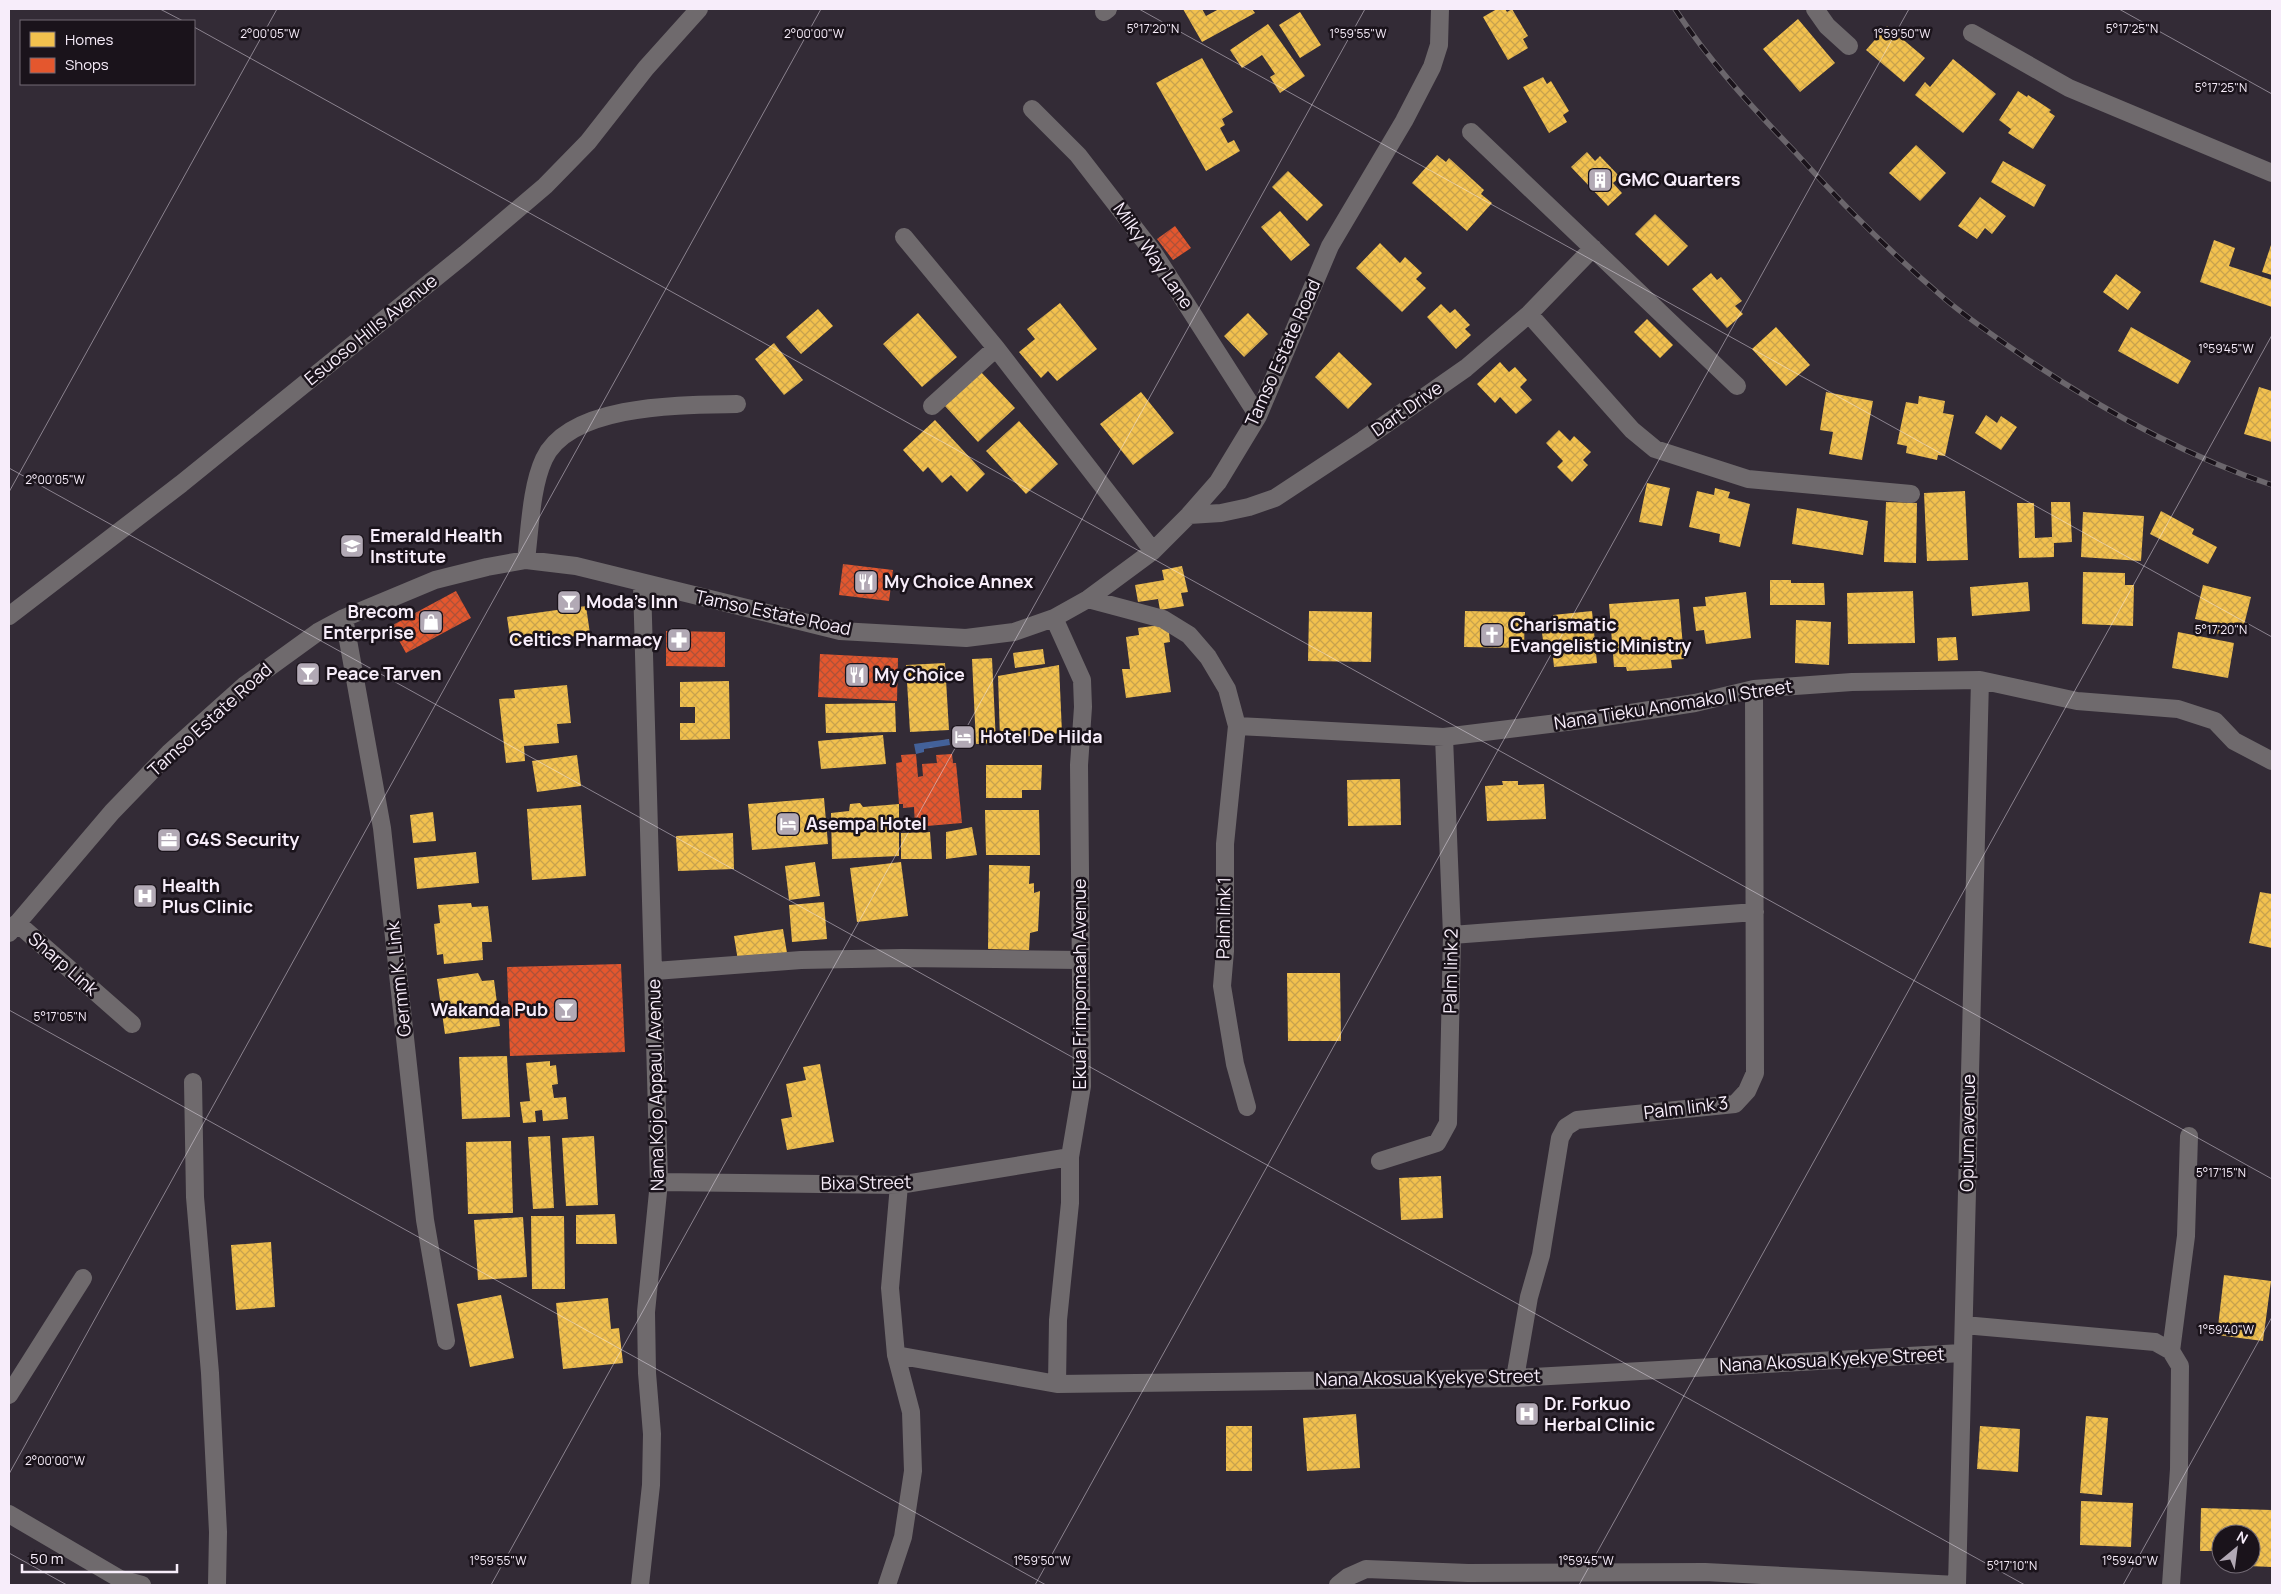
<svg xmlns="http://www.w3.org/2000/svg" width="2281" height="1594" viewBox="0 0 2281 1594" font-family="Manrope,sans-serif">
<defs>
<pattern id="water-ripples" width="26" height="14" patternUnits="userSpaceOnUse" patternTransform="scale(1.25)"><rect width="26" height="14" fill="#436199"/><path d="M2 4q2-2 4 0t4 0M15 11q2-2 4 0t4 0" fill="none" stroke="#5f78a8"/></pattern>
<pattern id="homes-cross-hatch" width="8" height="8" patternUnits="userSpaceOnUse" patternTransform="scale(1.25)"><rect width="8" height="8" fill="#f2c14e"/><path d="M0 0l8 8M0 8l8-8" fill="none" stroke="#c8a24d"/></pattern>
<pattern id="shops-cross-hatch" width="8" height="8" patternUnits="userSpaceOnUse" patternTransform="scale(1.25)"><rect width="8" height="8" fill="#e4572e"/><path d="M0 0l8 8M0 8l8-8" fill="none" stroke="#ae5138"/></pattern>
</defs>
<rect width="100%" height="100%" fill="#332b36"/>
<path fill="url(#water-ripples)" d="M949 739 950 745 924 749V752L916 754 914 744Z"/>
<path fill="url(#homes-cross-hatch)" d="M1183 9H1202L1206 16 1219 9H1252L1255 13 1202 42Z
M1497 9H1505L1507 12 1512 9 1528 36 1523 39 1528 48 1508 60 1483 17Z
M1300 12 1321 45 1300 58 1279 25Z
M1798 19 1835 63 1800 92 1763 49Z
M1268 24 1305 76 1280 93 1270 77 1275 74 1262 55 1242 68 1230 50Z
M1887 26 1925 58 1904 82 1866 50Z
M1202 58 1233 112 1222 119 1225 125 1220 128 1228 143 1234 140 1240 151 1206 171 1156 83Z
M1953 59 1996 94 1963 133 1915 95 1925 82 1930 87Z
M1543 77 1547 84 1551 81 1569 111 1563 115 1567 122 1549 133 1523 87Z
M2018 91 2027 97 2028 95 2051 110 2049 112 2055 116 2033 149 2008 133 2011 129 1999 120Z
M1916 145 1946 173 1920 201 1889 173Z
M1587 152 1595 161 1600 156 1620 177 1613 183 1622 193 1608 206 1571 167Z
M1437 155 1446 162 1449 158 1484 190 1481 194 1492 203 1467 231 1412 183Z
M2003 161 2046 185 2034 207 1991 182Z
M1288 171 1323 205 1307 221 1272 187Z
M1980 197 2006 216 1992 234 1985 228 1977 239 1958 226Z
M1280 211 1310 245 1291 261 1261 227Z
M1655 214 1688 246 1668 266 1635 234Z
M2214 240 2235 248 2229 266 2272 280V307L2200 282Z
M1380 243 1400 263 1405 257 1422 273 1416 279 1426 288 1402 312 1356 268Z
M2271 245H2272V275L2262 272Z
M1711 273 1717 280 1721 277 1742 301 1735 306 1743 314 1727 328 1692 289Z
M2116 274 2141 292 2128 310 2103 292Z
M1060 303 1097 349 1057 381 1048 371 1041 378 1019 352 1035 339 1027 329Z
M1441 304 1450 313 1455 309 1470 325 1465 329 1471 335 1456 349 1427 317Z
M818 309 833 326 801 354 786 337Z
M918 313 957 357 922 387 883 344Z
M1248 313 1268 334 1244 357 1224 336Z
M1647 319 1673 345 1660 358 1634 332Z
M1776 327 1810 365 1786 386 1752 349Z
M2131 327 2191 361 2178 384 2118 351Z
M774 343 803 380 784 395 755 359Z
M1339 352 1372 384 1348 409 1315 377Z
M1500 362 1509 372 1515 367 1527 380 1520 387 1532 400 1516 414 1500 397 1495 403 1477 384Z
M981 372 1015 408 978 442 945 406Z
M2259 387 2272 391V442L2244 434Z
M1141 392 1174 433 1133 465 1100 424Z
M1826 392 1873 401 1862 460 1829 454 1833 432 1820 430Z
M1919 396 1945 401 1943 413 1954 415 1945 456 1938 455 1937 460 1906 453 1907 446 1897 444 1906 402 1918 404Z
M1986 415 1997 423 2001 416 2017 427 2001 450 1975 433Z
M935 420 985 474 967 492 951 475 942 483 928 467 923 472 903 450Z
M1019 421 1058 464 1026 494 986 451Z
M1559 430 1570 441 1574 436 1591 452 1583 460 1588 465 1572 482 1557 467 1563 461 1546 443Z
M1647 483 1670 488 1662 526 1639 522Z
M1715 488 1730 492 1728 498 1750 504 1740 547 1719 542 1720 534 1689 527 1697 491 1714 495Z
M1965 491 1968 560 1927 561 1924 493Z
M1886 502 1917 503 1916 563 1884 562Z
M2051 502H2070L2072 542 2054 543V557L2019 558 2017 503H2034L2035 538 2052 537Z
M1797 508 1868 521 1863 555 1792 544Z
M2161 511 2194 529 2192 534 2217 547 2208 564 2150 534Z
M2083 512 2144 516 2141 561 2081 557Z
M1182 566 1188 592 1181 593 1184 606 1160 610 1158 599 1138 602 1135 585 1164 580 1162 570Z
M2083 572 2125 573V585H2134L2133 626 2082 624Z
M1770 580H1791V583H1824L1825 605H1770Z
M2028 582 2030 611 1972 616 1970 587Z
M2203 585 2251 597 2243 629 2232 627 2230 636 2206 631 2209 622 2195 619Z
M1913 591 1915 643 1848 644 1847 593Z
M1746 592 1751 638 1706 644 1704 630 1696 631 1693 607 1706 606 1705 597Z
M1679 599 1684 659 1671 660 1672 668 1627 671 1626 667H1614L1609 604Z
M586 606 590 634 511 645 507 617Z
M1309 611 1372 612 1371 662 1308 661Z
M1465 611 1525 612 1524 648 1464 647Z
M1592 611 1597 663 1554 667 1552 648 1544 649 1541 624 1553 623V615Z
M1796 620 1831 622 1829 665 1795 663Z
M1168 624 1170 642 1164 643 1171 692 1126 698 1122 669H1130L1126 637 1139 635 1138 628Z
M2178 632 2234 643 2228 678 2172 668Z
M1956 637 1958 660 1938 661 1937 638Z
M1043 649 1045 664 1015 668 1013 653Z
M992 658 996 743 976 744 972 659Z
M945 663 949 730 910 732 906 665Z
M1059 665 1062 733 1000 739 998 676Z
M729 681 730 739 680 740V723H695V707H680V682Z
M567 685 571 723 557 724 559 743 524 746 525 761 506 763 499 699 515 698 514 690Z
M895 703 896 732 826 733 825 704Z
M883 735 886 764 821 769 818 741Z
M577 755 581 786 537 792 532 761Z
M986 765H1042L1041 790H1022V798H986Z
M1400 779 1401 825 1348 826 1347 780Z
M1502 781H1518V785L1544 784 1546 819 1487 821 1485 786 1503 785Z
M824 798 828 844 752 850 748 804Z
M860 803 863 807 899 804V856L832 859 831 813 849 811 850 804Z
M581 805 586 876 532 880 527 809Z
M985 810H1039L1040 855H986Z
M433 812 436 841 413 843 410 815Z
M972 827 977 855 946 859V832Z
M930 832 932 859H901V833Z
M733 833 734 869 678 871 676 836Z
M476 852 479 883 417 889 414 858Z
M815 862 820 896 789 900 785 866Z
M901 862 908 916 857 922 850 868Z
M989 865 1030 866 1029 884 1034 883V893L1040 891 1038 931 1030 933 1029 950 988 949Z
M2260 892 2272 894V948L2249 943Z
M824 902 827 939 792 942 789 905Z
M471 903 472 907 488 906 492 942H482L483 960 444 964 443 954 437 955 434 924 440 923 438 905Z
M783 929 787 953 738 961 734 936Z
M478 973 482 981 494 980 500 1026 445 1034 437 979Z
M1287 973H1340L1341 1041H1288Z
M507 1056 510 1117 462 1119 459 1057Z
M550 1061V1066L556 1065 558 1084 552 1085 554 1098 566 1097 568 1119 543 1121 542 1110 535 1111 536 1122 523 1123 520 1102 530 1101 526 1063Z
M820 1064 834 1142 787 1150 781 1119 792 1117 786 1084 806 1080 803 1067Z
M550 1136 554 1208 533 1209 528 1137Z
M594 1136 598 1205 566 1206 562 1138Z
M511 1141 513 1213 468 1214 466 1142Z
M1441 1176 1443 1218 1401 1220 1399 1178Z
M615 1214 617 1244H576V1215Z
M531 1216H564L565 1289H532Z
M523 1217 527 1277 478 1280 474 1220Z
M271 1242 275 1307 236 1310 231 1245Z
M2224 1275 2271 1281 2263 1341 2217 1335Z
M501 1295 514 1358 470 1367 457 1304Z
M608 1298 611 1329 619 1328 623 1363 563 1369 556 1303Z
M1356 1414 1360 1468 1307 1471 1303 1418Z
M2086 1416 2108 1418 2102 1495 2080 1493Z
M1226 1426H1252V1471H1226Z
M1980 1426 2020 1429 2018 1472 1977 1469Z
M2081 1501 2133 1503 2131 1547 2080 1545Z
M2201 1508 2272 1510V1567L2248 1566 2251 1564V1534H2221V1551H2200Z"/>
<path fill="url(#shops-cross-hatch)" d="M1175 226 1191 248 1173 260 1157 239Z
M843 564 893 570 889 601 839 595Z
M456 591 471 618 406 653 391 626Z
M666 631 725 632V667L666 666Z
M820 654 898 658 897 701 818 697Z
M916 754 918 777 923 776 922 764 937 763 936 755 952 754 953 763H956L962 823 915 827 914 807 903 808V804H899L896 763 902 762 901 755Z
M621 964 625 1052 510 1056 507 967Z"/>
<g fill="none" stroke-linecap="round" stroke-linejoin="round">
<path stroke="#6f6a6d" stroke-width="18" d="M1815 9 1827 26 1849 46
M1104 12 1108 9
M1972 33 2069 88 2272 173
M1032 109 1078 155 1153 252 1258 416
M1471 132 1737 386
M904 237 996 348 1153 551
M1529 314 1632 430 1655 449 1748 479 1911 494
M932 406 996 348
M1189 515 1221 513 1249 507 1275 498 1363 440 1466 368 1529 314 1593 248
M526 560C530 529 531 487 544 459 570 403 685 405 737 404
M1088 599 1163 619 1189 635 1208 657 1227 689 1237 726 1225 844V951L1222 986 1235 1064 1247 1107
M9 616 181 484 465 254 545 186 588 142 646 68 699 9
M344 618 382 828 425 1220 446 1341
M1054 618 1082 680 1083 707 1079 765 1082 1086 1070 1157V1203L1058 1320 1057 1384
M1237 726 1444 737 1598 718 1695 703 1754 689 1852 682 1980 680 2077 701 2178 709 2215 721 2234 741 2272 761
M17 923 132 1024
M9 933 112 812 169 753 245 685 318 632 344 618 435 580 487 567 526 560 576 566 840 631 966 638 1014 632 1054 618 1088 599 1153 551 1189 515 1218 482 1258 416 1330 246 1404 121 1432 67 1439 45 1440 9
M1452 935 1755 912
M655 971 801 960 902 958 1080 960
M193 1082 195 1197 210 1373 218 1532 217 1585
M1380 1161 1437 1143 1448 1123 1452 935 1444 737
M659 1182 899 1185 1070 1157
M1964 1325 2155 1342 2171 1351 2180 1366 2179 1469 2171 1585
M2171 1351 2186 1236 2189 1136
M896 1355 1057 1384 1515 1378 1962 1353
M1515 1378 1529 1297 1541 1255 1560 1138 1566 1127 1577 1120 1735 1104 1747 1091 1755 1073 1754 689
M9 1395 83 1278
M9 1514 120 1579 142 1585
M640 1585 651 1485 652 1434 647 1373 646 1312 659 1182 642 584
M887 1585 903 1537 913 1471 911 1412 896 1355 890 1288 899 1185
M1338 1585 1348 1577 1366 1569 1468 1573 1705 1572 1957 1585
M1957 1585 1980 680"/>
<defs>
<path id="rail" d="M1675 9C1709 61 1752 107 1795 152 1842 204 1892 254 1945 299 1971 321 2000 340 2027 359 2103 410 2185 456 2272 485"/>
</defs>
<use href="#rail" stroke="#6b666c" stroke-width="5.5"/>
<use href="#rail" stroke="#1a131b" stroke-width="4" stroke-dasharray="11" stroke-linecap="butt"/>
</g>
<path fill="none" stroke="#f7edfa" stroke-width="1" stroke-opacity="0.45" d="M160 9 183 21M1139 9 2272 637M2119 9 2272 94M194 27 2272 1179M9 468 2025 1585M9 492 277 9M9 1010 1046 1585M9 1474 821 9M9 1553 67 1585M491 1585 1365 9M1035 1585 1909 9M1579 1585 2272 335M2123 1585 2272 1317"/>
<defs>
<symbol id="building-square" viewBox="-11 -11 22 22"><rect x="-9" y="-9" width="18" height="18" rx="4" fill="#b2a9b5" stroke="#1a131b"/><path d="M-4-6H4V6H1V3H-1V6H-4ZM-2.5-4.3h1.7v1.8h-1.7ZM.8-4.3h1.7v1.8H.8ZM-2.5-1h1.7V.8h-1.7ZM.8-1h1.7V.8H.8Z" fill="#fff"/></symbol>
<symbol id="university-square" viewBox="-11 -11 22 22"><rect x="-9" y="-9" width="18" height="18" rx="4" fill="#b2a9b5" stroke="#1a131b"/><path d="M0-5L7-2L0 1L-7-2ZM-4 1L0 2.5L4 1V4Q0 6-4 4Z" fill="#fff"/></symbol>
<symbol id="restaurant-square" viewBox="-11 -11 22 22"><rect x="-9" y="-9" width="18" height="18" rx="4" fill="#b2a9b5" stroke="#1a131b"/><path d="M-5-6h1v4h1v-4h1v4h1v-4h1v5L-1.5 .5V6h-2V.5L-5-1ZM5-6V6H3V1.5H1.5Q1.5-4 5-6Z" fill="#fff"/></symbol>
<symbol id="bar-square" viewBox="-11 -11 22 22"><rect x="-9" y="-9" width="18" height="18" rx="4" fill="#b2a9b5" stroke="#1a131b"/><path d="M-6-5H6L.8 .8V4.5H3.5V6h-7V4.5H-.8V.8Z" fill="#fff"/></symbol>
<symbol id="shop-square" viewBox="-11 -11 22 22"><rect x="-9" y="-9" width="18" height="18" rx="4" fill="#b2a9b5" stroke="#1a131b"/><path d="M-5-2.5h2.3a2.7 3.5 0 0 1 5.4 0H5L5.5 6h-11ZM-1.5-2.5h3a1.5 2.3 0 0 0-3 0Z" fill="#fff"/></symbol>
<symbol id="church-square" viewBox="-11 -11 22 22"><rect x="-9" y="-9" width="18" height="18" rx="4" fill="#b2a9b5" stroke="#1a131b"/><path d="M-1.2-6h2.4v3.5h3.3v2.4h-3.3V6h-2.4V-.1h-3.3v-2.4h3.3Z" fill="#fff"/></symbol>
<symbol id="pharmacy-square" viewBox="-11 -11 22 22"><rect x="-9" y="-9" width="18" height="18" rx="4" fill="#b2a9b5" stroke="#1a131b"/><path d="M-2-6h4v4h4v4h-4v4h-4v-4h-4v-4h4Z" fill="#fff"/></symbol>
<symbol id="hotel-square" viewBox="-11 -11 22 22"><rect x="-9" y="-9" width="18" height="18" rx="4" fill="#b2a9b5" stroke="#1a131b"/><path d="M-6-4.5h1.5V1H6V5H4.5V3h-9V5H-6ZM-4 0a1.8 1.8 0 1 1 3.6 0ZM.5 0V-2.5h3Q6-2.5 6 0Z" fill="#fff"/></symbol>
<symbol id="office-square" viewBox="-11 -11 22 22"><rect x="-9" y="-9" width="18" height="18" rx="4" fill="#b2a9b5" stroke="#1a131b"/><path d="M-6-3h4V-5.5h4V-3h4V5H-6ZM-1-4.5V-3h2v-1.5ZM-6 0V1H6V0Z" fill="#fff"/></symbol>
<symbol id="hospital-square" viewBox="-11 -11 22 22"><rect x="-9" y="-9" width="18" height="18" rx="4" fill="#b2a9b5" stroke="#1a131b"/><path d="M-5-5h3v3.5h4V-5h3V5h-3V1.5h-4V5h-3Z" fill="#fff"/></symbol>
</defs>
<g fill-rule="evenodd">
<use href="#building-square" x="1586" y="166" width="28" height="28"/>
<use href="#university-square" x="338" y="532" width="28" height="28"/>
<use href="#restaurant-square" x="852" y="568" width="28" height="28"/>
<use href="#bar-square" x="555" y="588" width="28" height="28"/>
<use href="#shop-square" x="417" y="608" width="28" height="28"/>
<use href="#church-square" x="1478" y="621" width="28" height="28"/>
<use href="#pharmacy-square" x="665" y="626" width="28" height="28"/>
<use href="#bar-square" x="294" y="660" width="28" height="28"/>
<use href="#restaurant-square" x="843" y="661" width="28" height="28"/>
<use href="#hotel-square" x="949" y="723" width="28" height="28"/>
<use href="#hotel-square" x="774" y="810" width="28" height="28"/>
<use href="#office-square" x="155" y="826" width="28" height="28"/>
<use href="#hospital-square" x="131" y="882" width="28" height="28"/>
<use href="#bar-square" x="552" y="996" width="28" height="28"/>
<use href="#hospital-square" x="1513" y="1400" width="28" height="28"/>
</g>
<g text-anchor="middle" stroke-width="5" stroke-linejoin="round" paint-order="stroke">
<g font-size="18" font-weight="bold" fill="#f7edfa" stroke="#1a131b" text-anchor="start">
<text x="1618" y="186">GMC Quarters</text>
<text x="370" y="542">Emerald Health<tspan x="370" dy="21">Institute</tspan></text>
<text x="884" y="588">My Choice Annex</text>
<text x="586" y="608">Moda's Inn</text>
<text x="414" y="618" text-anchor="end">Brecom<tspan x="414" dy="21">Enterprise</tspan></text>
<text x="1510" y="631">Charismatic<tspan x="1510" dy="21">Evangelistic Ministry</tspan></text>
<text x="662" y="646" text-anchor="end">Celtics Pharmacy</text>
<text x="326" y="680">Peace Tarven</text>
<text x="874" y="681">My Choice</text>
<text x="980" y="743">Hotel De Hilda</text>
<text x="806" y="830">Asempa Hotel</text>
<text x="186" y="846">G4S Security</text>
<text x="162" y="892">Health<tspan x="162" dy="21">Plus Clinic</tspan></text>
<text x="548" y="1016" text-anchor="end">Wakanda Pub</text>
<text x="1544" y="1410">Dr. Forkuo<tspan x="1544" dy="21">Herbal Clinic</tspan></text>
</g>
<g font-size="18" fill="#f7edfa" stroke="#1a131b">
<text transform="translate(1153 256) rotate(55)" y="6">Milky Way Lane</text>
<text transform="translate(371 330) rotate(-39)" y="6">Esuoso Hills Avenue</text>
<text transform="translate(1283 353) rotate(-66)" y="6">Tamso Estate Road</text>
<text transform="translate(1407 409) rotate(-35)" y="6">Dart Drive</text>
<text transform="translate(773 613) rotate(12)" y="6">Tamso Estate Road</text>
<text transform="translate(1673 705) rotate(-9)" y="6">Nana Tieku Anomako II Street</text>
<text transform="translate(210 720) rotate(-42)" y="6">Tamso Estate Road</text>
<text transform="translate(1224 918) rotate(-89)" y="6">Palm link 1</text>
<text transform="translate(63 964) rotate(41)" y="6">Sharp Link</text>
<text transform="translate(1451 971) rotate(-89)" y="6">Palm link 2</text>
<text transform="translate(399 979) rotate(-96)" y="6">Germm K. Link</text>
<text transform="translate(1080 984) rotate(-90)" y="6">Ekua Frimpomaah Avenue</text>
<text transform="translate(656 1085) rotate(-91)" y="6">Nana Kojo Appau I Avenue</text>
<text transform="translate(1686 1108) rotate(-7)" y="6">Palm link 3</text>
<text transform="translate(1968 1133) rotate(-89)" y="6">Opium avenue</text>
<text transform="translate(866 1183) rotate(-1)" y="6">Bixa Street</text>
<text transform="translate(1832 1360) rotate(-3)" y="6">Nana Akosua Kyekye Street</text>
<text transform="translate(1428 1378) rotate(-1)" y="6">Nana Akosua Kyekye Street</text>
</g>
</g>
<g font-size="12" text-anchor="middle" fill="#f7edfa" stroke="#1a131b" stroke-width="5" stroke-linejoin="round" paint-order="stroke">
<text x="1153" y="33">5°17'20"N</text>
<text x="2132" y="33">5°17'25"N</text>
<text x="270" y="38">2°00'05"W</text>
<text x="814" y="38">2°00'00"W</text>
<text x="1358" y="38">1°59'55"W</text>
<text x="1902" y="38">1°59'50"W</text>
<text x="2221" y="92">5°17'25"N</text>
<text x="2226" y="353">1°59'45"W</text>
<text x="55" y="484">2°00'05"W</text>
<text x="2221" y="634">5°17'20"N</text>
<text x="60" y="1021">5°17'05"N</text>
<text x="2221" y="1177">5°17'15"N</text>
<text x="2226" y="1334">1°59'40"W</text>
<text x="55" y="1465">2°00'00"W</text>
<text x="498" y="1565">1°59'55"W</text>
<text x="1042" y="1565">1°59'50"W</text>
<text x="1586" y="1565">1°59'45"W</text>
<text x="2130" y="1565">1°59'40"W</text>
<text x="2012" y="1570">5°17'10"N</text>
</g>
<rect width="2281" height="1594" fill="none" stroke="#f7edfa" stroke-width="20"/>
<rect x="20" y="20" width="175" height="65" fill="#1a131b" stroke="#726a74"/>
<rect x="30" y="32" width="25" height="15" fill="#f2c14e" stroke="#726a74"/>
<text x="65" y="45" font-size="15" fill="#f7edfa">Homes</text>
<rect x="30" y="58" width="25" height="15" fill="#e4572e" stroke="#726a74"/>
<text x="65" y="70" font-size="15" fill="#f7edfa">Shops</text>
<g transform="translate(2236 1549) rotate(29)"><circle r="24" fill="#1a131b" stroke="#726a74"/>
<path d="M0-4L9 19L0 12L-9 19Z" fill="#b2a9b5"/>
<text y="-8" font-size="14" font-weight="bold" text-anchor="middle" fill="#f7edfa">N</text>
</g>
<path d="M22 1564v8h155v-8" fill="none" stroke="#f7edfa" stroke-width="2.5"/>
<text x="30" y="1564" font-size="15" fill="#f7edfa" stroke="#1a131b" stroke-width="4" paint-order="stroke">50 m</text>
</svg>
